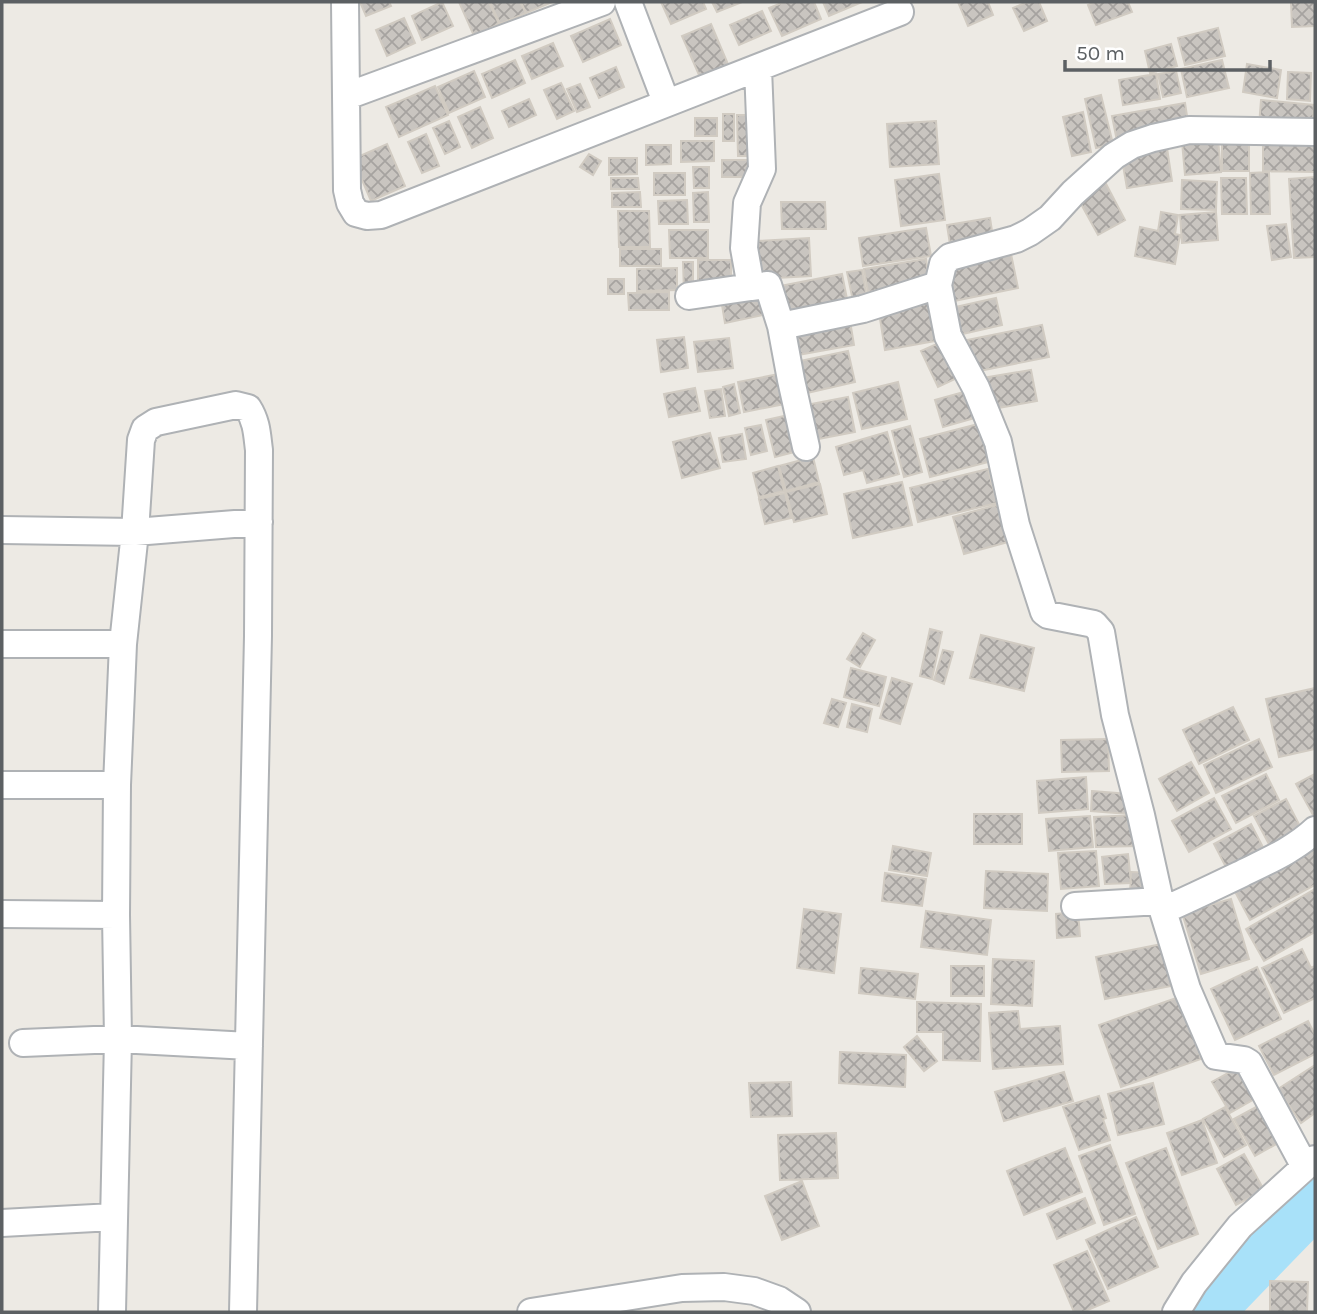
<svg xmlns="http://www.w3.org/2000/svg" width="1317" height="1314" viewBox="0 0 1317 1314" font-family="Karla,sans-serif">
<defs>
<pattern id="building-cross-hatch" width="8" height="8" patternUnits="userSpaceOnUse" patternTransform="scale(1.75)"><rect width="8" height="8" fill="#c9c5c0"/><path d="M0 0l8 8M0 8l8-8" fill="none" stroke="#a6a3a0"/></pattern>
</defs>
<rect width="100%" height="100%" fill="#edeae4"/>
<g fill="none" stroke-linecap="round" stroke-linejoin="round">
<path stroke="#a8e1f9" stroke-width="49" d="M1213 1312 1223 1298 1315 1203"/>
</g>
<path fill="url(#building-cross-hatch)" stroke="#d1cbc2" stroke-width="2" d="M360 2H389L391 6 366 16Z
M442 2 453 26 422 40 412 16Z
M459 2H489L499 24 474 36Z
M490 2H520L526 13 500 24Z
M521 2H552L526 13Z
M661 2H703L706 9 671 24Z
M712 2H742L717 12Z
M784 2H814L821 19 782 36 769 8Z
M823 2H862L829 16Z
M958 2H988L993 15 968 26Z
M1027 2H1039L1047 21 1024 31 1013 8Z
M1095 2H1128L1132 12 1096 25 1088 5Z
M1291 2H1315V26L1292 27Z
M762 11 771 31 739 45 730 25Z
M404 18 415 43 387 56 376 30Z
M610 19 621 45 583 62 571 36Z
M711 24 730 69 702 82 682 36Z
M1218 28 1225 56 1185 65 1178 38Z
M553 43 563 66 532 79 522 56Z
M1171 44 1177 66 1150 73 1145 51Z
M515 60 525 83 492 98 482 74Z
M1222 60 1229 88 1187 97 1181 69Z
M1247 64 1281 70 1277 98 1243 92Z
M616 67 624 87 599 98 590 78Z
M474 71 485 97 449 113 438 87Z
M1176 71 1181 93 1163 97 1158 74Z
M1288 72 1311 73 1310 101 1287 99Z
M1156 74 1160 99 1123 105 1119 80Z
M561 83 574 111 557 119 544 90Z
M580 84 590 107 577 112 567 89Z
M435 86 448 115 399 137 386 107Z
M1101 95 1113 144 1096 148 1085 99Z
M529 99 536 115 509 127 502 111Z
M1261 100 1314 105 1312 131 1259 126Z
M1185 103 1189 129 1117 141 1112 116Z
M480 107 493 138 472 148 458 117Z
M1083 112 1091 152 1072 156 1063 117Z
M723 114H734V141H723Z
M737 115H748L749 156H738Z
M695 118H717V136H695Z
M449 121 460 147 445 154 433 128Z
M936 121 939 164 890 167 887 124Z
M426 134 439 166 422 173 408 142Z
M1222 138H1249V171H1222Z
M1263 138 1315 139V172L1263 171Z
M1218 139 1221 172 1185 175 1182 142Z
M681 141H714V161L681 162Z
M387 144 405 186 371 201 353 159Z
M646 145H671V164L646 165Z
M1167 148 1172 181 1127 188 1121 154Z
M589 154 601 161 593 175 580 167Z
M609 158H637V174L609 175Z
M722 160H750V177H722Z
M693 167H709V188H694Z
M1269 172 1270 214H1251L1250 173Z
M654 173H685V195H654Z
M939 174 945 220 901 226 895 180Z
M1315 177V257L1294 258 1289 179Z
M611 178H638L639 189H611Z
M1221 178H1246L1247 214H1222Z
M1104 180 1125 220 1098 235 1076 195Z
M1182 180 1217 182 1216 210 1181 209Z
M640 192 641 207H612V193Z
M708 192 709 222H694L693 193Z
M687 200 688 224H659L658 201Z
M781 202H825L826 229H782Z
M618 211H649L650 247H619Z
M1161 212 1178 215 1175 234 1180 235 1175 264 1135 256 1140 227 1158 231Z
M1216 212 1218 240 1182 243 1180 215Z
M990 218 994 244 951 251 947 225Z
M1286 224 1291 257 1272 260 1267 226Z
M926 228 931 256 863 266 859 238Z
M669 230H708V258H670Z
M809 238 811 276 759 279 756 241Z
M620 249H661V266H620Z
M1011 254 1018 288 949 302 942 268Z
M926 259 929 282 868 292 864 269Z
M698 260H731V289H698Z
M683 262H693V292H684Z
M677 268V290L637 291V269Z
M862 270 867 299 853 301 847 272Z
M842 274 848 304 786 315 780 286Z
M608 279H624V294H608Z
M669 292V310H629L628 293Z
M758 292 763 315 725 323 721 299Z
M933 298 941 340 885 350 878 306Z
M996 298 1002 325 958 335 951 308Z
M849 315 854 345 792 356 787 327Z
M1042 325 1049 357 974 372 967 340Z
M684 337 688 368 661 372 657 340Z
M729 338 733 368 698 372 694 342Z
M941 342 957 378 938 387 921 351Z
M848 351 855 382 807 393 800 361Z
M1031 370 1037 401 987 410 982 378Z
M779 374 785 404 744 412 738 382Z
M898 382 907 419 862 429 853 393Z
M734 384 740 413 729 416 723 387Z
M695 388 700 411 669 417 664 394Z
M721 389 725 416 710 418 705 391Z
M971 390 978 417 943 427 935 400Z
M848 397 855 432 813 440 806 405Z
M793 414 802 450 775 457 766 420Z
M982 423 992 461 930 477 920 439Z
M761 425 767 451 751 455 745 428Z
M910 426 922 472 904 477 892 431Z
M887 432 899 474 867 483 863 470 844 475 836 447Z
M710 433 720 468 682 478 673 442Z
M742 434 746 459 723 462 719 438Z
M813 457 819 482 786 491 779 466Z
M778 466 784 491 759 497 753 473Z
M988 469 997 503 918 522 910 488Z
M902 482 912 525 853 538 844 494Z
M820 484 827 514 794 522 786 492Z
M785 493 791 518 765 524 759 499Z
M997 505 1008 542 964 554 953 517Z
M930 629 942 632 932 679 920 676Z
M863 633 875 640 860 667 847 659Z
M981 635 1034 648 1024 691 970 678Z
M943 650 953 652 944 684 934 680Z
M851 668 886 677 879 706 844 697Z
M892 678 912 684 900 724 880 718Z
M1315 688V749L1279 757 1266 699Z
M832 699 846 703 838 727 824 723Z
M852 704 872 709 867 732 847 727Z
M1233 707 1249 740 1199 764 1183 730Z
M1108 739 1109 771 1062 772 1061 740Z
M1259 739 1272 767 1216 793 1204 765Z
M1191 762 1209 793 1177 811 1159 779Z
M1266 774 1279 800 1236 823 1222 796Z
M1315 774V814L1313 815 1296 784Z
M1086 777 1088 809 1039 813 1037 781Z
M1092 791 1129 794 1128 814 1091 811Z
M1214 798 1231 829 1189 852 1172 821Z
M1286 799 1304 834 1272 850 1254 816Z
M974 814H1022V844H974Z
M1137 815 1138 846 1096 847 1094 817Z
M1090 816 1093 847 1049 851 1046 819Z
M1251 824 1267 855 1230 875 1214 844Z
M893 846 931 853 927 876 889 870Z
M1311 846 1315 854V885L1250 920 1233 888Z
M1096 851 1099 886 1061 889 1058 853Z
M1128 854 1131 883 1105 884 1102 857Z
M986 871 1048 874 1047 911 984 908Z
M1131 872 1153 873 1151 896 1130 894Z
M885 873 926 879 922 906 882 901Z
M1315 889V932L1264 961 1246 929Z
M1231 899 1249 959 1201 974 1182 913Z
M804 909 841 914 834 973 797 968Z
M926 911 991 920 987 955 921 947Z
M1078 912 1080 936 1057 938 1056 914Z
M1172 942 1181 984 1105 999 1096 957Z
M1302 949 1311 968 1315 966V998L1284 1013 1262 968Z
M993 959 1034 961 1032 1006 991 1004Z
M951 966H984V996H951Z
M1257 967 1281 1019 1235 1040 1211 989Z
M861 968 918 974 915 999 859 993Z
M1179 997 1201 1059 1121 1087 1099 1025Z
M917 1002 981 1004 980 1061 943 1060V1032H917Z
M1018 1011 1020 1029 1060 1026 1063 1064 993 1069 989 1013Z
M1308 1021 1315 1035V1054L1274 1075 1259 1046Z
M917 1036 937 1061 924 1071 904 1047Z
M840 1052 906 1055 905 1087 839 1083Z
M1246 1063 1263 1094 1230 1113 1212 1082Z
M1315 1065V1113L1301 1123 1278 1089Z
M1064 1072 1073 1101 1004 1121 995 1092Z
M791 1082 792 1116 751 1117 749 1083Z
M1153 1083 1164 1124 1118 1135 1108 1094Z
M1099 1096 1106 1118 1103 1119 1110 1140 1079 1150 1063 1107Z
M1267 1101 1287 1138 1255 1156 1234 1119Z
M1225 1107 1246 1145 1224 1157 1203 1119Z
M1202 1120 1217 1163 1182 1175 1167 1133Z
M836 1133 838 1178 780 1180 778 1135Z
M1110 1145 1135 1214 1104 1225 1079 1156Z
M1065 1148 1082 1192 1024 1215 1007 1171Z
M1166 1148 1198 1234 1158 1249 1126 1163Z
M1244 1154 1264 1190 1236 1205 1217 1169Z
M802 1181 819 1226 782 1240 765 1196Z
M1085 1198 1095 1223 1057 1239 1047 1214Z
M1136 1217 1158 1267 1108 1289 1086 1240Z
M1087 1251 1109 1301 1083 1312H1074L1054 1265Z
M1270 1281 1308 1282 1307 1312H1270Z"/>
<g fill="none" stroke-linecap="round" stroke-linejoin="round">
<defs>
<path id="minor" d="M345 2 347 190 350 203 356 213 367 216 381 215 900 12
M628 2 666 102
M758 68 762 169 747 203 744 248 751 287 768 285 781 326 791 380 806 447
M347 96 602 2
M689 296 751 287
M781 326 863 309 938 285
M2 530 135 532 259 522
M2 644H123
M2 785H117
M1075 906 1160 901
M1164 910C1189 899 1214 887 1239 875 1265 862 1294 850 1315 830
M2 914 116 915
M23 1043 118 1039 249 1046
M1305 1167 1249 1063 1244 1060 1216 1056 1187 989 1160 901 1141 815 1115 715 1101 632 1094 624 1048 615 1044 612 1016 525 998 442 976 388 948 336 938 285 943 264 950 257 1016 239 1030 232 1050 218 1073 193 1114 156 1132 145 1153 138 1189 130 1315 132
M2 1223 113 1217
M112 1312 118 1039 116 915 117 785 123 644 135 532 141 440 145 429 156 422 236 405 248 408C257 422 257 435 259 450L258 636 243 1312
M531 1312 682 1288 724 1287 754 1291 779 1300 797 1312
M1176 1312 1194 1283 1240 1226 1305 1167 1315 1159"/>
</defs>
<use href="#minor" stroke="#afb2b5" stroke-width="30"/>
<use href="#minor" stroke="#fff" stroke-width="26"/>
</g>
<rect width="1317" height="1314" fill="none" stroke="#5c6063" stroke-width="7"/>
<path d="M1065 60v10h205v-10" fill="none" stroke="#5c6063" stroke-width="3.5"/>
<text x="1076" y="60" font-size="21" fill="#5c6063" stroke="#ffffff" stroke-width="5" paint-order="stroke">50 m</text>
</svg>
